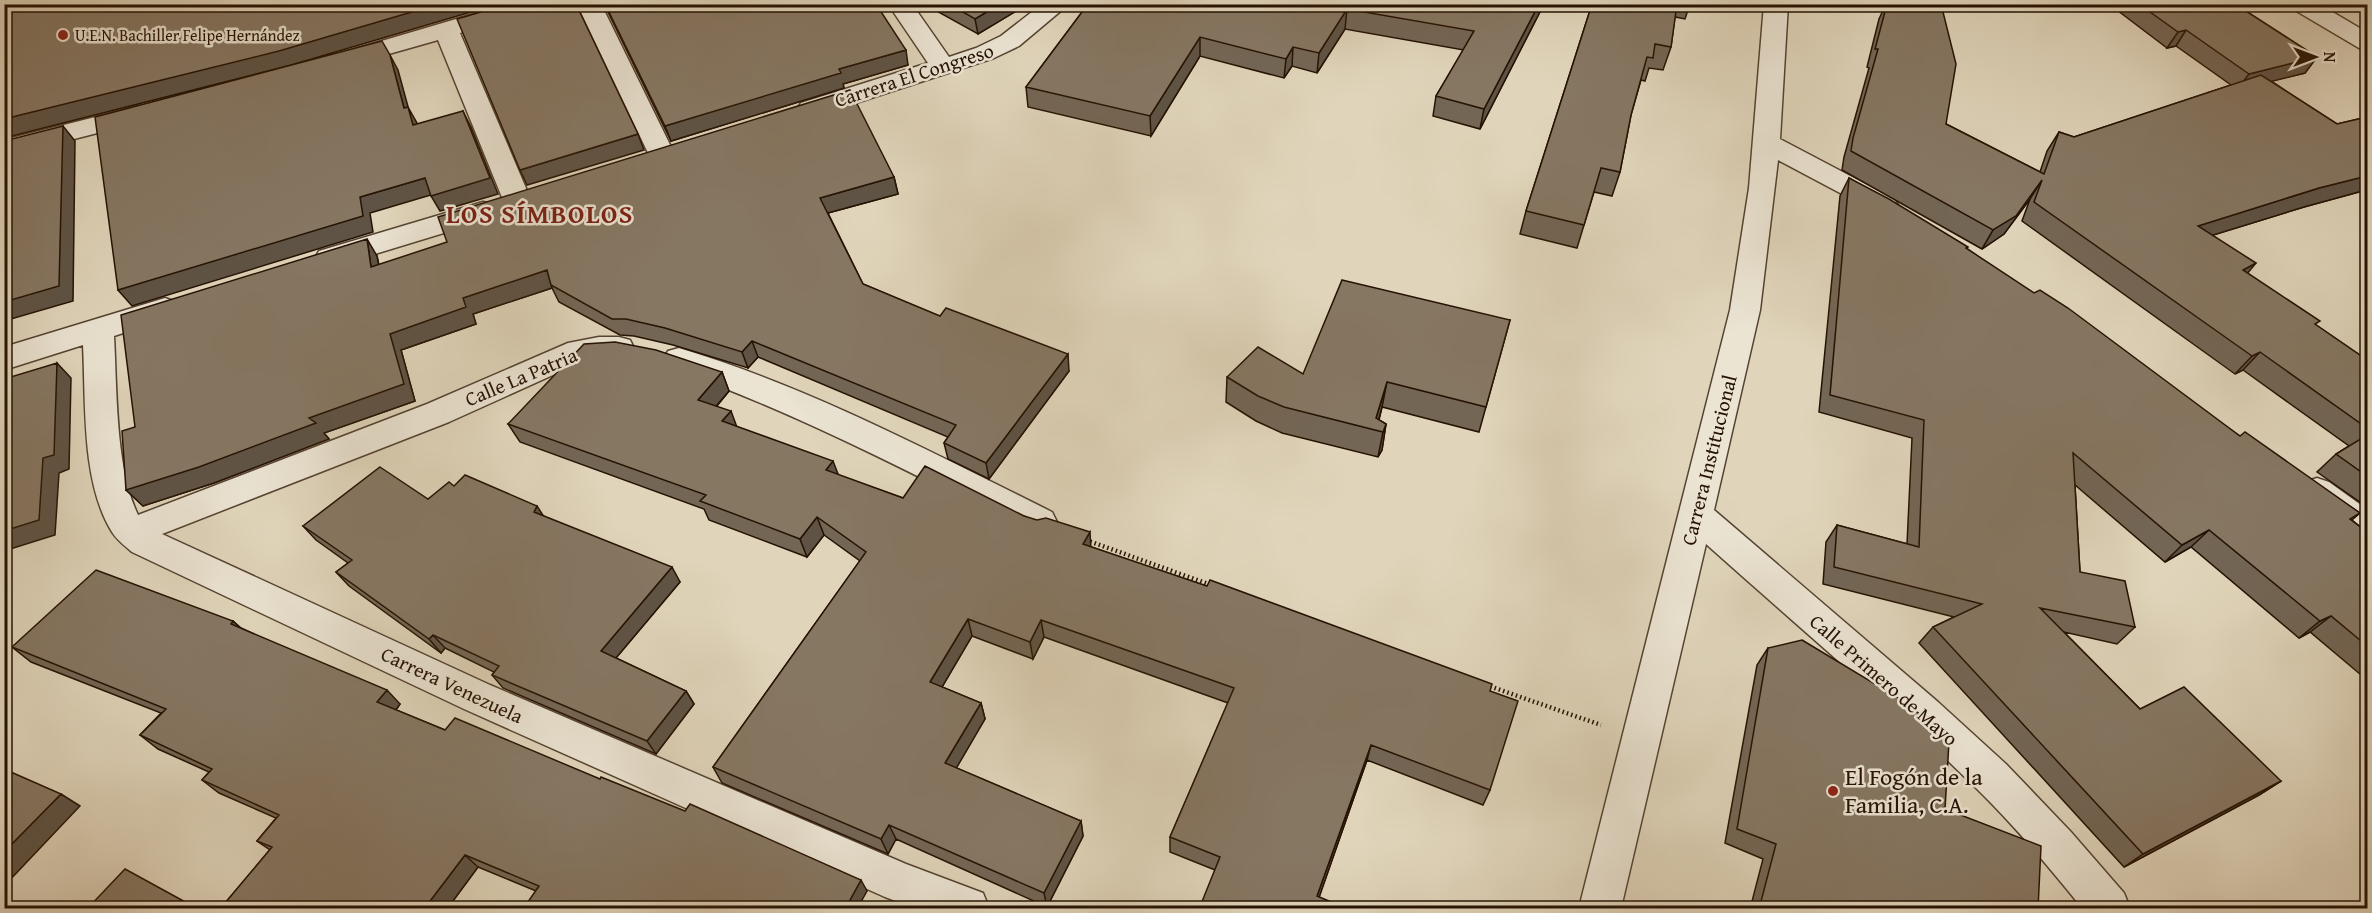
<svg xmlns="http://www.w3.org/2000/svg" width="2372" height="913" viewBox="0 0 2372 913" font-family="'Gentium Book Plus',serif">
<rect width="100%" height="100%" fill="#e0d5bb"/>
<filter id="stains"><feTurbulence type="fractalNoise" baseFrequency=".00333" numOctaves="4"/><feColorMatrix values="0 0 0 0 .2 0 0 0 0 .09 0 0 0 0 .02 0 0 0 .5 -.17"/></filter>
<radialGradient id="worn" r=".72"><stop offset=".6" stop-color="#630" stop-opacity="0"/><stop offset="1" stop-color="#630" stop-opacity=".3"/></radialGradient>
<g fill="none" stroke-linecap="round" stroke-linejoin="round">
<defs>
<path id="minor" d="M507 4H546L542 9 460 33 531 200 527 206 517 209 507 206 503 200 438 40 343 67 334 65 331 60 334 55Z
M577 4H601L675 155 671 161 662 163 653 161 649 155Z
M888 4H912L949 57 976 48 1001 36 1042 4H1069L1019 46 994 58 819 115 810 117 801 115 797 109 801 103 928 63Z
M1764 4H1788L1780 139 1894 199 1898 205 1894 211 1884 214 1874 211 1778 160 1760 310 1714 510 1938 702 2006 764 2071 832 2124 893 2130 908H2082C2049 867 2015 826 1977 789 1890 703 1796 625 1706 544L1621 908H1579L1730 310 1749 188Z
M2289 4H2319L2368 33V50L2359 48 2293 9Z
M139 106 148 108 152 114 148 120 4 157V140Z
M483 202 493 204 497 211 493 218 329 268 319 265 315 258 319 251Z
M165 298 176 302 180 309 176 316 114 336C117 389 115 467 138 515L427 404 568 343 599 337H619L630 340 634 348 630 356 619 359 584 361 449 422 162 534 490 685 906 864 983 893 989 908H915L885 897 464 709 132 552C125 546 117 540 112 532 81 482 86 403 83 345L4 370V347Z
M679 348C809 387 931 452 1052 512L1057 522 1052 532 1040 536 1028 532C910 472 793 411 668 367L664 359 668 351Z
M2317 478 2329 482 2368 510V543C2348 536 2310 509 2300 491L2305 482Z"/>
</defs>
<use href="#minor" stroke="#544331" stroke-width="3"/>
<path stroke="#251203" stroke-width="4.5" stroke-dasharray="1.5 3" stroke-linecap="butt" d="M1086 540 1211 585
M1486 685 1601 725"/>
<use href="#minor" fill="#ebe4d3" fill-rule="evenodd"/>
</g>
<path fill="#736655" stroke="#251203" stroke-width="1.5" d="M604 4H876L908 65 843 84 844 88 671 141Z
M924 4H1028L978 34Z
M1088 4H1544L1480 129 1433 116 1436 96 1464 50 1345 29 1317 73 1292 66 1284 78 1200 56 1151 136 1028 107 1026 87Z
M1592 4H1690L1685 19 1675 17 1671 47 1663 70 1649 68 1645 81 1641 80 1631 115 1620 172 1612 196 1594 192 1577 248 1520 234 1526 211Z
M1886 4H1941L1946 124 2040 172 2047 151 2059 132 2074 137 2231 85 2176 46 2167 48 2109 4H2235L2317 57 2305 73 2271 81 2337 124 2367 117V191L2366 190 2304 207 2213 235 2247 273 2316 325 2367 360V507L2317 472 2336 454 2349 446 2243 370 2235 374 2022 221 2030 199 2004 234 1982 249 1842 170 1844 157 1869 68 1867 67 1879 19Z
M894 177 898 194 828 213 863 284 1069 371 989 479 948 459 944 443 948 437 758 357 748 368 673 345 634 336 620 335 559 302 552 288 473 314 476 324 401 350 415 401 324 433 329 439 214 483 143 506 126 490 377 256 379 265Z
M1849 178 1967 249 2240 436 2360 513 2352 520 2367 532V680L2310 632 2299 638 2191 547 2165 562 2075 485 2080 572 2135 627 2117 644 2064 632 2140 709 2281 781 2259 795 2124 867 1919 643 1933 627 1954 617 1823 584 1826 542 1837 525 1907 544 1912 438 1819 412 1840 196Z
M1510 320 1479 432 1382 407 1379 420 1386 424 1382 450 1378 457 1282 433 1256 421 1226 402 1227 377 1303 374Z
M722 372 729 391 717 406 737 427 838 475 903 498 1024 516 1091 547 1490 691V790L1483 805 1367 760 1319 897 1215 870 1170 852V837L1228 703 1044 637 1033 659 972 636 942 687 981 703 985 719 956 768 1081 821 1083 836 1047 907 896 839 888 854 722 783 713 767 860 561 824 535 807 557 709 520 704 509 520 442 508 424Z
M454 486 543 516 680 582 616 658 686 691 694 704 656 754 503 688 492 675 494 672 445 648 441 653 349 586 336 572 348 563 316 540 303 526 428 499Z
M233 621 241 628 400 704 396 710 445 730 867 891H536L478 867 447 909H220L270 850 257 841 276 818 219 793 202 780 209 772 158 749 140 735 161 713 31 662 12 647Z
M1768 648 1945 809 2038 909H1750L1763 859 1725 843 1757 665Z"/>
<path fill="#5e5345" stroke="#251203" stroke-width="1.5" d="M439 4H498L288 66 4 138V119Z
M1000 4H1028L978 34 975 19Z
M1539 4H1544L1480 129 1484 109Z
M1347 9 1345 29 1317 73 1319 53Z
M2186 30 2176 46 2167 48 2178 32Z
M1200 37V56L1151 136 1150 116Z
M1293 47 1292 66 1284 78 1286 59Z
M906 50 908 65 843 84 844 88 671 141 665 126 839 69Z
M390 55 398 70 410 114 408 107 417 123 421 141 404 108Z
M2317 57 2305 73 2237 90 2249 74Z
M463 111 471 127 498 194 440 211 431 196Z
M63 126 75 141 73 301 4 321V302Z
M638 134 644 150 527 185 520 170Z
M2367 176V189L2366 190 2304 207 2184 244 2198 226 2319 188Z
M894 177 898 194 824 214 820 198Z
M425 178 434 194 370 213 373 232 132 306 118 290 360 197Z
M2042 180 2030 199 2004 234 1982 249 1993 230Z
M367 239 377 256 382 284 371 267Z
M2256 263 2241 281 2243 270Z
M547 270 552 288 473 314 476 324 401 350 415 401 324 433 329 439 214 483 143 506 126 490 390 334 463 298Z
M752 341 758 357 748 368 742 352Z
M2260 352 2243 370 2235 374 2252 356Z
M1068 354 1069 371 989 479 986 463Z
M57 363 71 378 69 469 59 473 55 535 4 551V531L43 458Z
M722 372 729 391 706 418 698 400Z
M1387 382 1382 407 1376 430V418Z
M731 411 738 430 722 421Z
M1386 424 1382 450 1378 457 1383 432Z
M833 461 840 479 826 470Z
M537 506 546 520 534 512Z
M817 517 824 535 807 557 800 539Z
M2209 530 2191 547 2165 562 2182 545Z
M1090 532 1091 550 1083 544Z
M672 567 680 582 610 665 601 651Z
M2331 616 2310 632 2299 638 2320 621Z
M968 619 972 636 935 699 930 682Z
M1041 620 1044 637 1033 659 1030 642Z
M233 621 249 636 231 624Z
M433 635 445 648 441 653 429 639Z
M387 690 400 704 391 716 377 702Z
M686 691 694 704 656 754 647 741Z
M981 703 985 719 950 779 945 763Z
M1371 745 1367 760 1315 909 1317 896Z
M2281 781 2259 795 2124 867 2143 854Z
M61 794 80 806 4 886V852Z
M1081 821 1083 836 1047 907 1044 893Z
M889 825 896 839 888 854 881 839Z
M465 855 478 867 447 909H424Z
M861 880 867 891 857 909H845Z"/>
<path fill="#867763" stroke="#251203" stroke-width="1.5" d="M4 4H439L279 51 4 119Z
M508 4H576L638 134 520 170 457 19Z
M605 4H876L906 50 839 69 841 73 665 126Z
M949 4H1000L975 19Z
M1088 4H1539L1484 109 1436 96 1474 31 1347 9 1319 53 1293 47 1286 59 1200 37 1150 116 1026 87Z
M1592 4H1677L1671 47 1655 44 1653 58 1647 57 1631 115 1620 172 1601 168 1584 225 1526 211Z
M1887 4H1941L1956 64 1946 124 2044 174 2059 132 2074 137 2261 75 2337 124 2367 117V176L2319 188 2198 226 2256 263 2243 270 2320 321 2315 324 2367 360V428L2260 352 2252 356 2034 202 2042 180 2016 216 1993 230 1851 151 1853 138 1878 49H1875Z
M2139 4H2235L2317 57 2249 74 2186 30 2178 32Z
M382 41 390 55 404 108 408 107 413 125 463 111 490 178 431 196 425 178 360 197 363 216 118 290 95 117Z
M850 90 894 177 820 198 863 284 940 316 946 308 1068 354 986 463 944 443 956 425 752 341 742 352 665 328 626 319H612L551 285 547 270 463 298 466 307 390 334 404 384 309 418 316 423 199 467 126 490 122 431 135 427 121 315 367 239 371 267 447 242 438 217Z
M63 126 59 286 4 302V141Z
M1849 178 1889 199 1968 247 1966 248 2034 293 2040 290 2068 308 2240 436 2245 432 2360 513 2350 519 2367 532V646L2331 616 2320 621 2209 530 2182 545 2073 453 2080 572 2125 581 2135 627 2040 608 2140 709 2184 687 2281 781 2143 854 1933 627 1982 604 1834 567 1837 525 1919 547 1924 420 1830 395Z
M1342 280 1510 320 1486 407 1387 382 1376 418 1386 424 1383 432 1284 407 1258 396 1227 377 1258 347 1303 374Z
M615 342 656 350 722 372 698 400 731 411 722 421 833 461 826 470 903 498 925 466 1024 516 1037 520 1046 518 1090 532 1083 544 1207 586 1210 580 1492 684 1490 691 1518 701 1490 790 1371 745 1317 896 1348 909H1199L1220 857 1170 837 1234 688 1041 620 1030 642 968 619 930 682 981 703 945 763 1081 821 1044 893 889 825 881 839 713 767 866 552 817 517 800 539 700 501 706 495 508 424 584 344Z
M57 363 54 455 43 458 39 520 4 531V379Z
M2367 435V476L2336 454Z
M380 467 428 499 449 482 454 486 465 475 537 506 534 512 672 567 601 651 686 691 647 741 492 675 499 666 433 635 429 639 336 572 352 560 303 526Z
M96 570 233 621 231 624 387 690 377 702 445 730 455 718 600 779 601 777 685 811 690 804 861 880 845 909H523L539 886 465 855 424 909H220L272 847 257 841 279 815 202 780 212 769 140 735 166 709 12 647Z
M1802 640 1910 705 1949 742 1945 809 2041 846 2038 909H1759L1776 844 1737 829 1768 648Z
M4 769 61 794 4 852Z
M125 869 198 909H87Z"/>
<g fill="#8f2418" stroke="#ebe4d3" stroke-width="2">
<circle cx="63" cy="35" r="6"/>
<circle cx="1833" cy="791" r="6"/>
</g>
<g text-anchor="middle" stroke-width="5" stroke-linejoin="round" paint-order="stroke">
<g font-size="16" fill="#251203" stroke="#ebe4d3" text-anchor="start">
<text x="75" y="41">U.E.N. Bachiller Felipe Hernández</text>
</g>
<g font-size="20" fill="#251203" stroke="#ebe4d3">
<text transform="translate(914 75) rotate(-18)" y="7">Carrera El Congreso</text>
<text transform="translate(521 377) rotate(-23)" y="7">Calle La Patria</text>
<text transform="translate(1709 460) rotate(-76)" y="7">Carrera Institucional</text>
<text transform="translate(1884 680) rotate(41)" y="7">Calle Primero de Mayo</text>
<text transform="translate(452 685) rotate(25)" y="7">Carrera Venezuela</text>
</g>
<g font-size="24" fill="#251203" stroke="#ebe4d3" text-anchor="start">
<text x="1845" y="785">El Fogón de la<tspan x="1845" dy="28">Familia, C.A.</tspan></text>
</g>
<g font-size="26" font-weight="bold" letter-spacing="1.5" fill="#7a1f14" stroke="#ebe4d3">
<text x="540" y="223">LOS SÍMBOLOS</text>
</g>
</g>
<rect width="2372" height="913" fill="none" stroke="#e0d5bb" stroke-width="24"/>
<rect x="6" y="6" width="2360" height="901" fill="none" stroke="#251203" stroke-width="3"/>
<rect x="12" y="12" width="2348" height="889" fill="none" stroke="#251203" stroke-width="1.5"/>
<g transform="translate(2315 57) rotate(90)" stroke="#ebe4d3" stroke-width="4.5" paint-order="stroke">
<path d="M0-4.5L10 22L0 15L-10 22Z" fill="#251203"/>
<text y="-9" font-size="16" font-weight="bold" text-anchor="middle" fill="#251203">N</text>
</g>
<rect width="100%" height="100%" filter="url(#stains)"/>
<rect width="100%" height="100%" fill="url(#worn)"/>
</svg>
